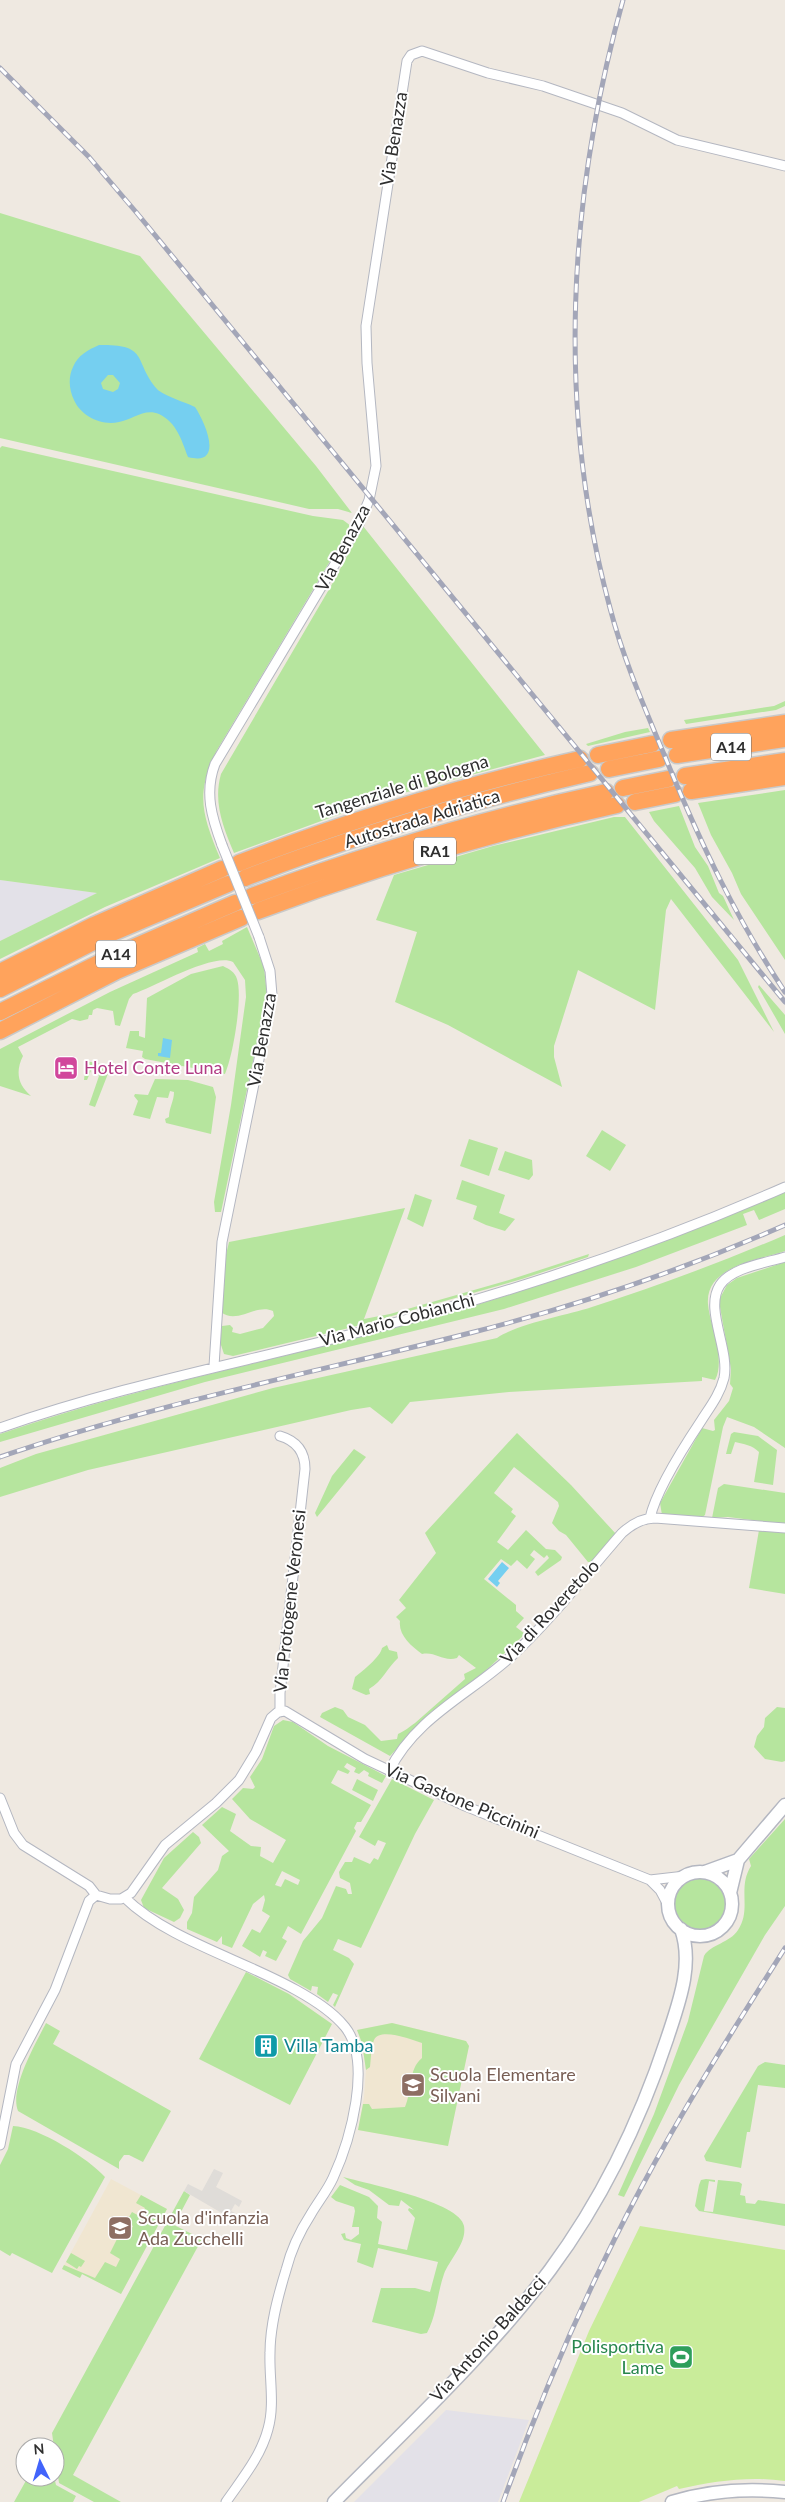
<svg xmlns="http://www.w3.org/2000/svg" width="785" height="2502" viewBox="0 0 785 2502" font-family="Lato,sans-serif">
<rect width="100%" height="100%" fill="#efe9e1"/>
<path fill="#e3e1e8" d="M0 880 98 893 0 941Z
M446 2410 529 2420 498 2502H354Z"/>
<path fill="#f0e6d1" d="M392 2023 466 2041 469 2046 448 2146 358 2130 364 2097 366 2070 362 2043 357 2030Z
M111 2179 167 2209 121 2294 82 2274 80 2278 62 2269Z"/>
<path fill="#b6e59e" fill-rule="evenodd" d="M0 213 140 256 316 466 352 513 338 509H309L0 438Z
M2 446 313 516 343 520 351 526 217 750C195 794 202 814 220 858L105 907 0 959V941L97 893 0 880V448Z
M363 526 545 755 381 799 234 853C223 827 213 802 221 774L331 586Z
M785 701V706L776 710 686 724 684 720 774 706Z
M648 728 650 732 588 746 586 744 625 732Z
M785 790V960L741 894 732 873 711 835 698 803Z
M679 806 695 847 708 866 719 893 723 896 734 920 712 897 695 868 654 821 649 812Z
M614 817H625L738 960 774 1032 671 899 666 910 655 1010 578 970 554 1046V1057L562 1087 448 1025 395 1002 417 932 376 920 394 875 493 846Z
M247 927 264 967 267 995 221 1212H215L214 1202 231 1105 246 997 245 980 233 962C214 952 154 987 133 994L129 999 120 1026 115 1025 113 1011 97 1008 93 1010 92 1015H89L88 1019 80 1021 72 1019 18 1047 23 1056C15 1072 18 1085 31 1096L0 1086V1049L110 992 198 952 197 948 205 944 209 951 223 944 222 941Z
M223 966C229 969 235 972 237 979 243 997 233 1056 225 1074L145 1059 142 1057 143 1051 126 1048 130 1031H139V1036L145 1038 147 998 191 974Z
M759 985 785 1015V1034L758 987Z
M86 1061 111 1066 95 1107 89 1105 99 1076 93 1066 87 1080H84Z
M155 1079 188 1080 213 1087 216 1097 211 1134 166 1123 165 1119 169 1117C169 1108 174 1101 174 1092L170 1091 168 1098 157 1097 150 1119 133 1115 138 1101 134 1096 135 1094 148 1095Z
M602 1130 626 1145 610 1171 586 1156Z
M469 1139 498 1148 489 1176 460 1166Z
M505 1151 532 1160 533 1175 529 1180 498 1170Z
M462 1180 505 1195 499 1213 515 1219 505 1231 486 1225 473 1219 477 1206 456 1199Z
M785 1192V1209L759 1220 754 1210 743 1214 747 1225 636 1267 504 1309 205 1382 0 1442V1434C116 1393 236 1369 355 1338 502 1301 646 1253 785 1192Z
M415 1194 432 1200 423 1227 407 1219Z
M405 1208 364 1319 390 1314 509 1280 589 1254 588 1257 522 1279 353 1327 233 1356 224 1354 220 1342 222 1326 230 1325 233 1328 232 1332 240 1334 263 1328 274 1316 273 1311C256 1303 237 1325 221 1312L225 1259 229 1242Z
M785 1235V1251C759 1260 705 1266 708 1304 709 1318 716 1334 718 1349 719 1359 720 1371 715 1380L702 1377V1381L509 1392 410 1402 392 1424 370 1407 351 1410 88 1470 0 1497V1468L36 1454 273 1388 497 1338C519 1323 565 1316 592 1307 657 1286 722 1262 785 1235Z
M785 1262V1448L754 1427 727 1417 723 1427 705 1515 701 1518 662 1515 660 1503 702 1428 713 1431 715 1430 714 1420 729 1401 733 1388 730 1384 731 1369 720 1307V1298L727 1285 737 1278Z
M734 1432 758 1436 777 1450 773 1485 754 1482 759 1452C752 1445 744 1444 735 1442L731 1454H726L731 1434Z
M517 1433 571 1485 616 1534 591 1562H588L566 1535 559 1531 552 1523 559 1506 558 1502 514 1467 494 1493 513 1509 511 1512 516 1516 497 1542 508 1550 526 1530 546 1549 555 1550 562 1557 561 1560 538 1576 535 1572 549 1558 547 1555 544 1558 534 1550 530 1555 535 1559 527 1569 517 1560 511 1566 501 1559 484 1579 516 1605V1611L524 1618 516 1627 525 1634 480 1676 431 1712 390 1756 320 1717 322 1713 335 1707 343 1710 348 1717 365 1725 381 1741 397 1739 398 1734C405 1731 409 1727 415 1723L465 1679 464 1674 476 1668 459 1655 457 1658C443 1662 435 1651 422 1654 411 1646 398 1635 400 1621L396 1617 406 1608 399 1600 436 1553 425 1533Z
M354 1449 366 1457 317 1517 315 1513 332 1476Z
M724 1484 785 1493V1524L728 1517 712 1518 718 1488Z
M759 1530 785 1532V1594L749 1588Z
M387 1645 389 1650 397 1652 398 1658C387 1668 383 1681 369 1689L370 1694 366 1695 352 1689 355 1677C363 1671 381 1656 382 1648Z
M777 1707 785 1708V1761L782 1762 765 1759 754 1747 757 1736 764 1727 765 1718Z
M283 1720 293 1722 328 1746 386 1776 382 1783 368 1776 369 1773 364 1770 359 1774 354 1772 356 1768 347 1763 344 1767 350 1771 348 1774 338 1770 331 1783 371 1805 361 1822H357L354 1828 356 1831 301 1934 288 1926 282 1938 287 1941 276 1961 265 1956 267 1952 263 1950 260 1957 242 1946 252 1929 260 1933 270 1916 262 1911 265 1900 264 1895 253 1904 232 1948 222 1944V1936L217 1942 187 1929V1922L192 1913 194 1897 218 1870 222 1856 229 1851 202 1825 222 1807 236 1814 230 1831 251 1846 261 1847 260 1856 273 1863 286 1840 250 1819 232 1799 243 1788 253 1789 255 1787 250 1777 262 1759 274 1726ZM282 1871 300 1880 298 1885 285 1879 281 1887 275 1885Z
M357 1779 378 1790 373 1801 352 1790Z
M392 1779 434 1800 415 1834 361 1948 338 1939 333 1950 349 1958 354 1964 335 2007 333 2005 338 1995 333 1993 328 2002 317 1994 318 1987 312 1986 311 1991 290 1979 288 1975 303 1941 322 1918 336 1886 346 1889 348 1894H352L350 1883 340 1878 339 1872 345 1862H352L354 1857 370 1864 374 1858 378 1860 386 1843 378 1840 375 1846 359 1837Z
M785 1819V1906L765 1935 679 2085 624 2197 618 2195 654 2114 688 2021 704 1956C711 1944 730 1943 738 1930 752 1909 737 1888 751 1866L749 1859Z
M193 1832 199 1837 201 1843 162 1888 178 1899 184 1910 180 1918 174 1922 144 1908 141 1900 164 1858Z
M674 1904a26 26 0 1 1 52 0a26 26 0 1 1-52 0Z
M246 1972 289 1994 332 2024 290 2105 199 2059Z
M46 2023 60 2031 53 2044 171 2111 143 2162 129 2155H124L119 2162V2169L18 2111C9 2089 36 2043 46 2023Z
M392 2023 466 2041 469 2046 448 2146 358 2130 363 2104H369L372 2109 405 2107C412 2092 408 2069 422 2058V2043C412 2040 380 2027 374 2040 371 2047 371 2059 370 2067L366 2070 362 2043 357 2030Z
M765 2062 785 2065V2088L758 2085 750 2132H747L741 2168 706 2161 704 2156 758 2066Z
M13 2126C39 2127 89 2159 105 2177L52 2273 12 2253 10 2256 0 2250V2165L8 2149Z
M343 2177C364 2183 461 2202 464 2226 467 2243 450 2259 444 2274 437 2294 437 2314 427 2333L421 2334 372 2322 381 2288H415L430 2292 438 2262 378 2248 373 2268 357 2262 361 2244 344 2240 341 2234 345 2233 346 2238 351 2240 359 2234V2227H352L355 2211 354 2207 336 2201 331 2197 340 2185 369 2197 378 2206 377 2218 382 2222 378 2244 407 2250 415 2218 408 2210 409 2208 414 2210 401 2200 399 2206 389 2205 369 2190 355 2185Z
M706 2179 715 2180V2182L709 2181 704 2211 713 2212 718 2180 739 2182 742 2184 740 2195 745 2196 746 2203 755 2204 758 2200 785 2204V2226L699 2211 695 2206 699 2185 701 2180Z
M184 2191 190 2195 174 2225 202 2239 73 2475 121 2502H94L59 2483 52 2433Z
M141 2195 167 2209 121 2294 82 2274 80 2278 62 2269 64 2265 95 2278 105 2262 116 2267 120 2259 110 2253 118 2237 125 2240 133 2226 126 2222 132 2212 141 2217 145 2208 136 2203Z
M71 2253 85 2261 81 2267 79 2266 77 2269 66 2262Z
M28 2477H54L56 2485 76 2496 73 2502H14Z"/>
<path fill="#c9ec9a" d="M640 2226 785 2250V2481C749 2476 714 2481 679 2489L677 2486 639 2502H519L589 2331Z"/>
<path fill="#dfdcd8" d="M214 2169 223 2173 216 2187 242 2201 239 2207 235 2204 231 2211 235 2213 232 2219 184 2191 188 2184 202 2191Z"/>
<path fill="#75cff0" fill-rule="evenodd" d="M99 345C150 344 133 361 157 389 162 395 187 403 195 407 205 422 225 467 188 457 181 439 177 423 159 414 144 408 132 420 119 422 101 426 81 416 74 400 69 390 68 377 73 367 78 355 88 350 99 345ZM108 375H113L120 383 118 389 113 392 103 389 101 383Z
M163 1038 172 1040 170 1058 158 1056V1053H161Z
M502 1562 509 1568 498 1581 500 1583 497 1587 488 1579Z"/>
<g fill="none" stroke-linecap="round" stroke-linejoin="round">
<defs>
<path id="street" d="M222 845C212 818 204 793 215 764L359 524 369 500 376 466 367 363 366 326 407 61 411 55 422 51 488 73 543 86 622 113 677 140 785 166
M214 1366 222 1242 272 995 270 971 259 937
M0 1428C122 1385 247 1362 371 1329 513 1292 651 1246 785 1187
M650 1518C656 1491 685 1445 701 1421 710 1407 720 1394 724 1378 730 1349 704 1309 720 1285 732 1267 766 1263 785 1257
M280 1712V1693L305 1469C305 1452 297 1441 280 1436
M389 1771C417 1715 473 1693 516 1652 554 1616 587 1573 622 1533 632 1524 642 1518 655 1518L785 1528
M0 1798 14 1833 23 1845 89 1886 96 1895 110 1899H121L131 1893 165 1845 216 1803 239 1780 256 1752 271 1718 278 1712 285 1711 365 1759 465 1806 650 1880 685 1876
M650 1880 660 1890 668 1905
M125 1898C167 1939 243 1960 296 1990 314 2000 332 2011 345 2027 373 2062 350 2141 333 2178 327 2191 318 2202 311 2214 300 2231 291 2250 286 2270 278 2296 270 2325 270 2353 269 2377 275 2405 268 2429 261 2456 242 2479 226 2502
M0 2145 16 2064 55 1990 89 1901 96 1895"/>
<path id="secondary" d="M705 1872 738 1860
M668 1904a32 32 0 1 1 64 0a32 32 0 1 1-64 0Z
M730 1893 738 1860 785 1805
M334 2502C408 2427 487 2354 550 2270 602 2200 640 2121 667 2039 678 2005 694 1965 681 1929
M672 2502C708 2491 747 2488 785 2492"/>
<path id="highway" d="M671 740 785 723
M598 755 652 744
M677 755 785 739
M609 769 659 759
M685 776 785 761
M623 788 668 779
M691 791 785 777
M635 802 675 794
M239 863C350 820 464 785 580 759
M245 878C358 834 473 800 590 773
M252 896C368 853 485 818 606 792
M258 911C375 867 495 832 617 805
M0 972 94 925 222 869
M0 989 103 937 228 884
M0 1012 111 957 235 903
M0 1031 117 971 241 918"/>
</defs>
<use href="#street" stroke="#b4b7c1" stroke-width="11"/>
<use href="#secondary" stroke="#b4b7c1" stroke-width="15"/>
<use href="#highway" stroke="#c9c9c9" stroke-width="19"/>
<use href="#street" stroke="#fff" stroke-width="9"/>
<use href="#secondary" stroke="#fff" stroke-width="12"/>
<use href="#highway" stroke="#ffa35c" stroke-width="16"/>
<defs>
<path id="rail" d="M623 0C568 198 556 408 610 608 624 662 647 713 668 764 701 844 737 920 785 992
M0 68 89 157 136 212 785 1002
M0 1457C153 1404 313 1373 470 1333 577 1306 683 1270 785 1225
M503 2502C542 2394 587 2289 641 2188 685 2105 735 2027 785 1948"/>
</defs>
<use href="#rail" stroke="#a3a6b8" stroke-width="5"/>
<use href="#rail" stroke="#fff" stroke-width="3" stroke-dasharray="9" stroke-linecap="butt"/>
<defs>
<path id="street-bridge" d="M222 845 259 937"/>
</defs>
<use href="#street-bridge" stroke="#b4b7c1" stroke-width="11" stroke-linecap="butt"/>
<use href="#street-bridge" stroke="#fff" stroke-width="9"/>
</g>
<defs>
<symbol id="hotel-square" viewBox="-11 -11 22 22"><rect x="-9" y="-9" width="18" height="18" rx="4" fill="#d1479c" stroke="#fff"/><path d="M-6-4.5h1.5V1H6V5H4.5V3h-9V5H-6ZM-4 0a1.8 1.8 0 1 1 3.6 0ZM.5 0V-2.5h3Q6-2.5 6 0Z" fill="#fff"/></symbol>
<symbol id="building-square" viewBox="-11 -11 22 22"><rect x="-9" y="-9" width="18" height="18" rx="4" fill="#0f9aa8" stroke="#fff"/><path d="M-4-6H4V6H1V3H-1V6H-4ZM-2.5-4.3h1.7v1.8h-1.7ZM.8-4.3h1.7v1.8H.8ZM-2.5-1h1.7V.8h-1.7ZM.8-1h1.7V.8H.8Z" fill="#fff"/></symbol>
<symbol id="school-square" viewBox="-11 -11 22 22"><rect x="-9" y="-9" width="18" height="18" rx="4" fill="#8d6e63" stroke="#fff"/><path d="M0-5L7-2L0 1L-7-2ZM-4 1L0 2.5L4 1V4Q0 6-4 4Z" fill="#fff"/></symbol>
<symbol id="stadium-square" viewBox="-11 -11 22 22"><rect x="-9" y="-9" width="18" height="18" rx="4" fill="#2e9e5b" stroke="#fff"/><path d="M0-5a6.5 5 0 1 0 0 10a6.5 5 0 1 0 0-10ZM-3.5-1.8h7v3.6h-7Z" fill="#fff"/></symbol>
</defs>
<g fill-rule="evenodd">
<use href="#hotel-square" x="52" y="1054" width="28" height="28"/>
<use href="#building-square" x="252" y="2032" width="28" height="28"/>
<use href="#school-square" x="399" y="2071" width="28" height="28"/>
<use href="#school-square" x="106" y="2214" width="28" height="28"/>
<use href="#stadium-square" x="667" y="2343" width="28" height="28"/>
</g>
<g text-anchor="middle" stroke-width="4" stroke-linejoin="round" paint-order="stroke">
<g fill="#fff" stroke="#6d6d6d" stroke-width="1">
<rect x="711" y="733.5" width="40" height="27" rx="4"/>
<rect x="414" y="837.5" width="42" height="27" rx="4"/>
<rect x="96" y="940.5" width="40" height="27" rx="4"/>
</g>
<g font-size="16" font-weight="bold" fill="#2e2e2e">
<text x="731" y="753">A14</text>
<text x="435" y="857">RA1</text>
<text x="116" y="960">A14</text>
</g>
<g font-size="18" fill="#2e2e2e" stroke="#fff">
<text transform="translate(394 139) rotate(-81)" y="6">Via Benazza</text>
<text transform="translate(343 548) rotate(-62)" y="6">Via Benazza</text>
<text transform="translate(402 787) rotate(-17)" y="6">Tangenziale di Bologna</text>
<text transform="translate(422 819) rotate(-17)" y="6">Autostrada Adriatica</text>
<text transform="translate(262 1040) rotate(-80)" y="6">Via Benazza</text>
<text transform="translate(397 1320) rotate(-15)" y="6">Via Mario Cobianchi</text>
<text transform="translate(290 1601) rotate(-84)" y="6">Via Protogene Veronesi</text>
<text transform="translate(550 1612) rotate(-47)" y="6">Via di Roveretolo</text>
<text transform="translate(462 1801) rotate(23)" y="6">Via Gastone Piccinini</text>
<text transform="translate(488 2339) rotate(-48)" y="6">Via Antonio Baldacci</text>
</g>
<g font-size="18" fill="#b23c85" stroke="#fff" text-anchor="start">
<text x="84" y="1074">Hotel Conte Luna</text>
</g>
<g font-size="18" fill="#0d838f" stroke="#fff" text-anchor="start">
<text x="284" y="2052">Villa Tamba</text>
</g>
<g font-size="18" fill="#785e54" stroke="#fff" text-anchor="start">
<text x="430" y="2081">Scuola Elementare<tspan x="430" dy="21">Silvani</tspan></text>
<text x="138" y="2224">Scuola d'infanzia<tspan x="138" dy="21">Ada Zucchelli</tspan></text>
</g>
<g font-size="18" fill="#27864d" stroke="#fff" text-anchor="end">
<text x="664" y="2353">Polisportiva<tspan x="664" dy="21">Lame</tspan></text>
</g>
</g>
<g transform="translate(40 2462) rotate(355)"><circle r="24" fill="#ffffff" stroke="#ababab"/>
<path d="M0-4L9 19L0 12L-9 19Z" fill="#4264fb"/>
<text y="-8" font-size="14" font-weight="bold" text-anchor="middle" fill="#2e2e2e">N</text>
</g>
</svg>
